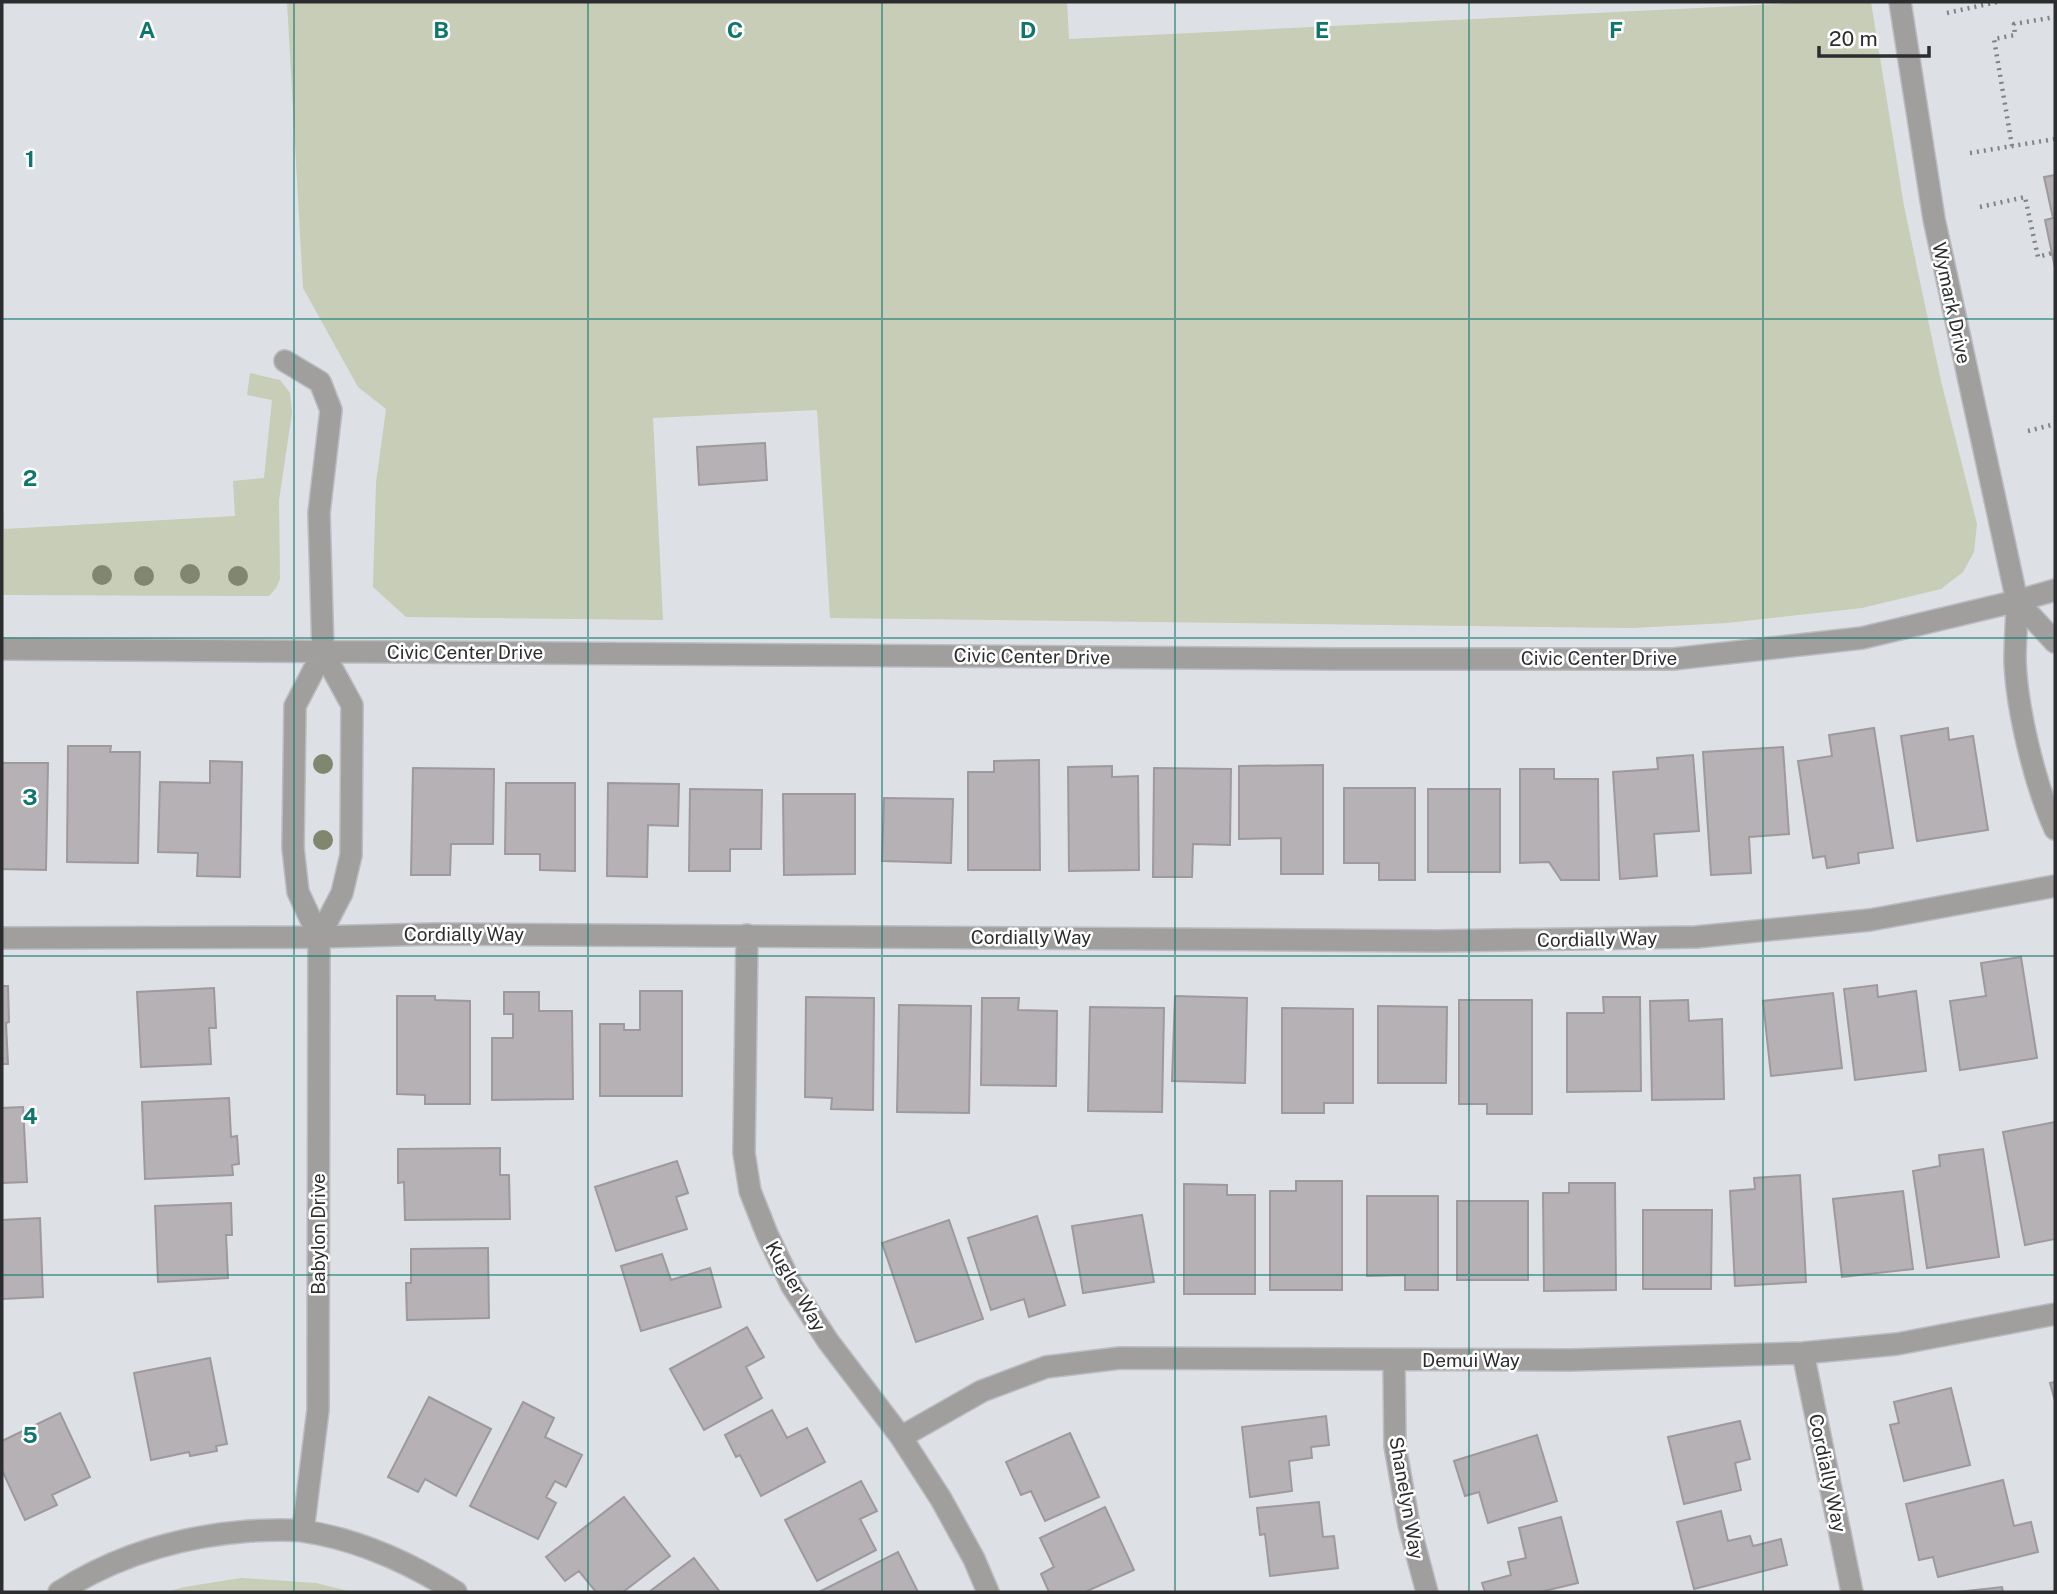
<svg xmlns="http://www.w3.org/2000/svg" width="2057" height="1594" viewBox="0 0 2057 1594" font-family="'Public Sans',sans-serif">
<rect width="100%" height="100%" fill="#dde0e5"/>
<path fill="#c7cdb6" d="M287 2H1067L1069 39 1820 2H1871L1904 206 1941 381 1977 524 1974 552 1963 572 1941 589 1862 608 1727 623 1633 628 830 618 817 410 653 418 663 620 406 617 373 587 376 483 386 409 358 387 303 288Z
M250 373 280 380 290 393 292 413 279 500 280 579 276 588 269 596 2 595V485L4 529 235 516 233 481 264 478 272 400 247 395Z
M241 1578 316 1583 352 1592H167L184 1587Z"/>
<path fill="#b6b1b4" stroke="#9e999c" stroke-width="2" d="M2055 175V268L2045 220 2053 218 2044 177Z
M765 443 767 480 699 485 697 447Z
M1874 728 1893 848 1858 853 1859 863 1827 868 1825 856 1813 858 1798 761 1832 756 1829 735Z
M1948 728 1949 740 1973 736 1988 830 1917 841 1901 736Z
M68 746H111L110 752H140L138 863 67 862Z
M1783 747 1789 834 1749 837 1751 873 1711 875 1703 752Z
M1693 755 1699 831 1654 834 1657 876 1620 879 1613 772 1658 769 1657 758Z
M1039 760 1040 870H968V772H994V761Z
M210 761 242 762 240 877 197 876 198 853 158 852 160 782 210 783Z
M2 763H48L46 870 2 869Z
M1323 765V874H1281V838L1239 839V766Z
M1112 766V777L1138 776 1139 870 1069 871 1068 767Z
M413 768 494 769 493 844H451L450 875H411Z
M1154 768 1231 769 1230 845 1193 844 1192 877H1153Z
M1520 769H1554V779H1598L1599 880H1561L1549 862 1520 863Z
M506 783H575V871L540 870V854H505Z
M608 783 679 784 678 826 648 825 647 877 607 876Z
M1344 788H1415V880H1379V863H1344Z
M690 789 762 790 761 849H730V871H689Z
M1428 789H1500V872H1428Z
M783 794H855V874L784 875Z
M884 798 953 799 951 863 882 861Z
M2021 957 2037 1058 1960 1070 1950 1001 1986 996 1981 963Z
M1877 985 1878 997 1916 991 1926 1071 1855 1080 1844 989Z
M2 986H8L9 1022 6 1023 8 1064H2Z
M214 988 216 1028H209L211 1064 141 1067 137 992Z
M640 991H682V1096H600V1024H624V1030H640Z
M504 992H539V1011H572L573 1099 492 1100V1038H513V1014H504Z
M1833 993 1842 1068 1771 1076 1763 1001Z
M397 996H435V1000L470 1001V1104H425V1095L397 1094Z
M1175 996 1247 998 1245 1083 1172 1081Z
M806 997 874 998 873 1110 831 1109 832 1098 805 1097Z
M1603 997H1640L1641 1091 1567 1092V1013H1604Z
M982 998H1019L1018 1010 1057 1011 1056 1086 981 1085Z
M1459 1000H1532V1114H1487V1104H1459Z
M1688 1000 1689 1021 1722 1019 1724 1099 1652 1100 1650 1001Z
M899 1005 971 1006 969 1113 897 1112Z
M1378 1006 1447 1007 1446 1083H1378Z
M1090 1007 1164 1008 1162 1112 1088 1111Z
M1282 1008 1353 1009V1103H1324V1113H1282Z
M229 1098 231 1137 237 1136 239 1164 232 1165 233 1175 145 1179 142 1102Z
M23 1107 27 1182 2 1183V1108Z
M2055 1122V1239L2025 1245 2003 1132Z
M500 1148V1175H509L510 1219 405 1220 404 1182 398 1183V1149Z
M1983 1149 1999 1257 1927 1268 1913 1171 1940 1166 1939 1155Z
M677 1161 688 1193 676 1197 687 1229 616 1251 595 1187Z
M1800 1175 1806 1282 1735 1286 1730 1191 1755 1189 1754 1178Z
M1296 1181H1342V1290H1270V1191H1296Z
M1569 1183H1615L1616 1290 1544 1291 1543 1193H1569Z
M1184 1184 1227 1185V1195H1255V1294H1184Z
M1903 1191 1913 1269 1842 1277 1833 1199Z
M1367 1196H1438V1290H1405V1275L1367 1276Z
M1457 1201H1528V1280H1457Z
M231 1203 232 1235H226L228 1278 158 1282 155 1206Z
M1643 1210H1712L1711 1289H1643Z
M1142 1215 1154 1282 1083 1293 1072 1226Z
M1037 1216 1065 1305 1029 1317 1024 1299 991 1310 968 1238Z
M40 1218 43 1297 2 1299V1220Z
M949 1220 983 1319 916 1342 882 1243Z
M488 1248 489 1318 407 1320 406 1283H411V1249Z
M662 1254 671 1280 710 1268 721 1307 641 1331 621 1266Z
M747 1327 764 1357 746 1367 762 1398 704 1430 670 1369Z
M210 1358 227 1444 216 1446 217 1451 190 1456 189 1452 151 1460 134 1373Z
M2055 1382V1401L2050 1383Z
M1951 1388 1970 1465 1904 1481 1890 1425 1899 1423 1894 1402Z
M429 1397 491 1429 456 1496 425 1479 418 1492 388 1477Z
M523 1402 554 1418 545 1437 582 1455 566 1487 555 1481 546 1497 556 1503 538 1539 470 1506Z
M772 1410 787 1438 807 1428 825 1462 761 1496 740 1455 736 1457 725 1435Z
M60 1413 90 1477 52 1495 57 1505 25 1520 2 1470V1441Z
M1326 1416 1329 1445 1311 1447 1312 1458 1289 1461 1292 1491 1250 1497 1242 1427Z
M1740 1421 1750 1459 1735 1463 1741 1490 1684 1504 1668 1437Z
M1070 1433 1099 1497 1045 1521 1031 1491 1021 1495 1006 1462Z
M1537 1435 1557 1501 1488 1523 1479 1492 1465 1496 1454 1461Z
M2003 1480 2014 1526 2031 1522 2038 1552 1938 1577 1933 1557 1919 1560 1906 1504Z
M861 1481 877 1511 860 1519 876 1550 817 1581 785 1520Z
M624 1497 670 1556 623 1592H596L579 1571 565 1581 546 1557Z
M1319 1502 1323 1537 1334 1536 1338 1568 1270 1576 1265 1534 1260 1535 1257 1508Z
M1105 1507 1134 1570 1085 1592H1049L1041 1574 1054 1567 1040 1538Z
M1721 1511 1728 1541 1750 1536 1753 1546 1781 1539 1787 1565 1694 1589 1677 1522Z
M1561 1517 1578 1583 1540 1592H1485L1482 1583 1511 1575 1508 1562 1526 1558 1519 1528Z
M898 1552 918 1592H819Z
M694 1558 720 1592H649Z
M2002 1587 2003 1592H1957Z"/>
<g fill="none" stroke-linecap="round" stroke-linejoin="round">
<defs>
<path id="minor" d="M1900 2 1934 219 2017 601C2017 621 2015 641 2015 661 2017 711 2035 784 2055 829
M285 361 320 382 331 410 319 513 323 652 352 705 351 855 342 893 319 937
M2017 601 2055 642
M2 649 1338 659H1673L1862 638 2017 601 2055 590
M747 935 744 1153 750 1191 767 1234 792 1286 828 1341 901 1437 941 1499 974 1559 988 1592
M2 938 319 937 435 934 1437 941 1696 937 1870 920 2055 886
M1803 1353 1852 1592
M1394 1360 1395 1446 1409 1525 1427 1592
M901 1437 982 1391 1046 1367 1120 1358 1571 1360 1803 1353 1897 1344 2055 1314
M303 1531 318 1410 319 937 298 892 293 848 295 706 323 652
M59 1592C117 1555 181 1536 250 1531 267 1530 286 1529 303 1531 358 1539 410 1563 456 1592"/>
</defs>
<use href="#minor" stroke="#babcc1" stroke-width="24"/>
<path stroke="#818386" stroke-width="4.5" stroke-dasharray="2 5" stroke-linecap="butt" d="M1947 13 1997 2
M2012 146 1994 39 2015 35 2014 24 2055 17
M1970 153 2055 139
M1980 207 2025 197 2038 257 2052 253
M2028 431 2055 424"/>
<use href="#minor" stroke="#a19e9e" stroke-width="21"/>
</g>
<g fill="#81876f">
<circle cx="190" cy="574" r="10"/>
<circle cx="102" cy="575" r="10"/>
<circle cx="144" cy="576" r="10"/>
<circle cx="238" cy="576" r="10"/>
<circle cx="323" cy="764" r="10"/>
<circle cx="323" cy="840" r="10"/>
</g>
<path fill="none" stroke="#0f766e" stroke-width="2" stroke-opacity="0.55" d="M294 2V1592M588 2V1592M882 2V1592M1175 2V1592M1469 2V1592M1763 2V1592M2 319H2055M2 638H2055M2 956H2055M2 1275H2055"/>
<g text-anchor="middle" stroke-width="5" stroke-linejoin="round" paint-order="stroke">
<g font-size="19" fill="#2c2d2f" stroke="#fff">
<text transform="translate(1952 303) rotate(78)" y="7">Wymark Drive</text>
<text x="465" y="659">Civic Center Drive</text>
<text transform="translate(1032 656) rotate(1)" y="7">Civic Center Drive</text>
<text x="1599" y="665">Civic Center Drive</text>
<text x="464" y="941">Cordially Way</text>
<text x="1031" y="944">Cordially Way</text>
<text transform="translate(1597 939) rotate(-1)" y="7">Cordially Way</text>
<text transform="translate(318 1234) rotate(-90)" y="7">Babylon Drive</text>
<text transform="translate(796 1286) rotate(60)" y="7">Kugler Way</text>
<text x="1471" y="1367">Demui Way</text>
<text transform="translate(1828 1473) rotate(78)" y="7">Cordially Way</text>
<text transform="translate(1407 1498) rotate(80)" y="7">Shanelyn Way</text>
</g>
</g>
<g font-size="23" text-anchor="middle" font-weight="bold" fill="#0f766e" stroke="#fff" stroke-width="5" stroke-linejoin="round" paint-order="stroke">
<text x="147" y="38">A</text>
<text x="441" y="38">B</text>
<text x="735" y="38">C</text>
<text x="1028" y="38">D</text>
<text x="1322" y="38">E</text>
<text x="1616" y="38">F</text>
<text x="30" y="167">1</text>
<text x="30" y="486">2</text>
<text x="30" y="805">3</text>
<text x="30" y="1124">4</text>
<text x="30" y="1443">5</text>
</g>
<rect width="2057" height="1594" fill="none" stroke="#2c2d2f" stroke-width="7"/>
<path d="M1819 46v10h110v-10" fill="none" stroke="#2c2d2f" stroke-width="3.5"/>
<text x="1829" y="46" font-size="21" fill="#2c2d2f" stroke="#ffffff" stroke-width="5" paint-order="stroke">20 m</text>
</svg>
